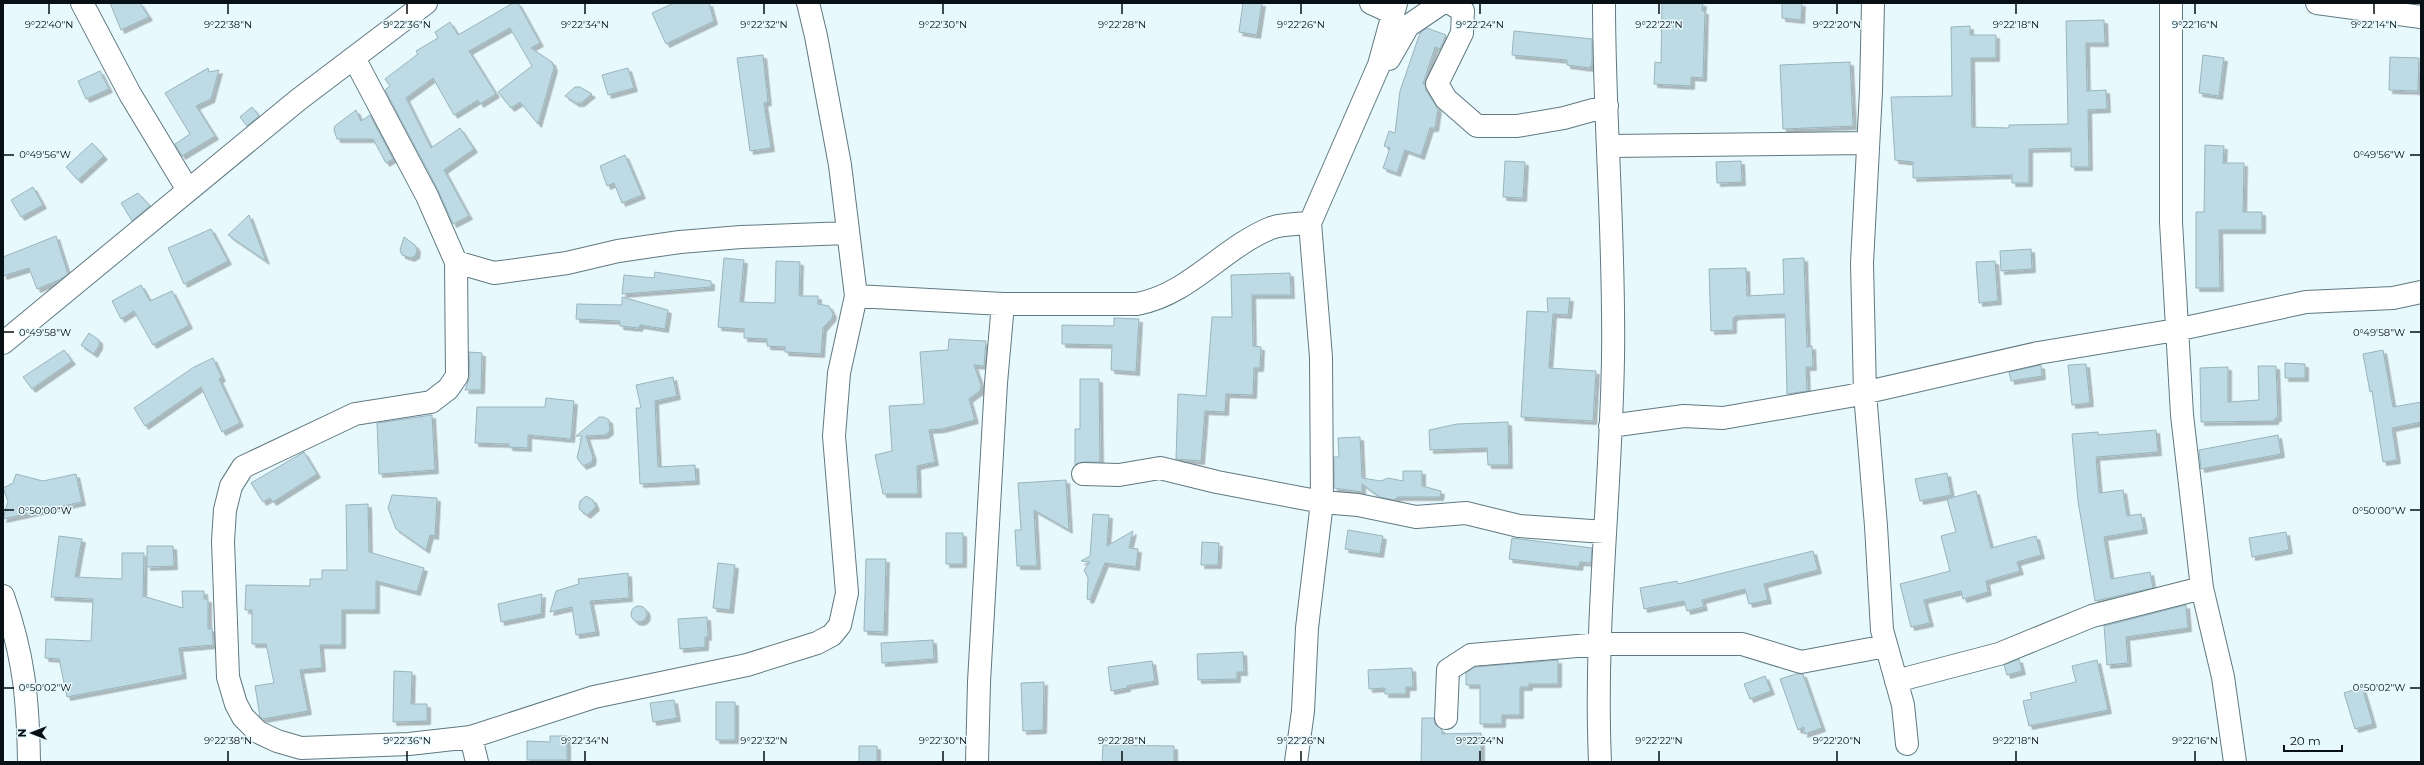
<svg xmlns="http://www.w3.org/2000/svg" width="2424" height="765" viewBox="0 0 2424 765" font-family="Montserrat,sans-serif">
<defs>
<filter id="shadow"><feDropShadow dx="3.5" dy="3.5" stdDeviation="0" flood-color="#0004"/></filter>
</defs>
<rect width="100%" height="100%" fill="#e8f9fe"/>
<path fill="#bedae4" stroke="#98b4bc" filter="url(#shadow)" d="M110 3H140L149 17 121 30Z
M513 3H518L540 43 531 48 552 62 554 68 538 124 520 102 511 108 498 92 532 66 510 28 469 51 496 94 480 104 478 100 454 115 433 78 406 98 431 148 460 128 474 149 444 170 469 216 453 224 438 190 385 90 390 86 385 79 418 54 416 51 438 38 435 32 450 22 458 35Z
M674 3H709L714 21 666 44 652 13Z
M1243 3H1262L1257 35 1239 32Z
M1662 3H1703L1702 11H1705L1703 78 1691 77V86L1654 84 1655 62 1661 63Z
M1782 3H1802L1801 20 1782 18Z
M2104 20 2105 43H2086L2087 91 2106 90 2107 109 2088 110 2089 167H2071V148L2029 149V183H2012V175L1913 178V162L1895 160 1891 97 1952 96 1951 27 1970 26V35H1996V58H1971L1972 127 2009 128V125L2068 124 2066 21Z
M1427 28 1446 35 1440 49 1435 47 1423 84H1425L1426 90 1438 109 1435 128H1430L1421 156 1405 150 1397 173 1383 168 1390 148 1384 146 1389 131 1395 133 1400 91 1420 33Z
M1514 31 1592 39V62L1590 68 1567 65V60L1512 55Z
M763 55 768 102 764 103 771 148 750 151 737 58Z
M2203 55 2224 58 2219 96 2199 93Z
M2390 57 2419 58 2418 91 2389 90Z
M1850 62 1853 126 1783 129 1780 65Z
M208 68 209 72 219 70 211 99 196 106 215 136 182 156 175 144 190 134 165 93Z
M628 68 634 88 608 95 602 75Z
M100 71 109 89 86 99 78 81Z
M575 87H580L592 94 581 103H576L565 96Z
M252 107 259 116 247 126 240 117Z
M356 110 361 121 370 115 393 159 386 163 373 139H337L334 130 335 126Z
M92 143 104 156 78 180 66 167Z
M2205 145 2224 146 2223 163H2244L2243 212H2262V230H2219L2220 288H2196V212H2204Z
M625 155 642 195 622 203 614 183 607 186 600 166Z
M1505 161 1525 162 1523 198 1503 197Z
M1741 161 1742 182 1717 183 1716 162Z
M33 187 43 205 21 217 11 200Z
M138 193 150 206 132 221 121 203Z
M249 215 266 261 228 235Z
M211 229 228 261 184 284 168 248Z
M56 236 68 274 59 280 37 289 29 268 3 276V257Z
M404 237 415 245 417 249 416 255 411 258 402 255 400 250Z
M2031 249 2032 269 2001 271 2000 251Z
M724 258 744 260 740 302 775 303 776 261 800 262 799 296H818V304L829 306 833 314 832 318 823 328 821 354 785 352V347L767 346V339L744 338V329L718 327Z
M1804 258 1807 347 1812 346 1813 367H1806L1807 391 1787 394 1785 314 1736 316 1733 318V330L1711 331 1709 269 1746 268 1747 296 1784 294 1783 259Z
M1995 261 1998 301 1979 303 1976 262Z
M655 272 711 281V287L622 294 624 275 654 278Z
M1290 273 1291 295H1252L1253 346 1261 347 1260 368H1254L1253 395 1226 394 1225 412 1205 411 1201 461 1176 459 1178 394 1206 396 1212 317H1232L1231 275Z
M141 285 150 301 172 291 189 325 153 345 134 311 121 319 112 301Z
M622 297 668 310 665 329 640 325 639 328 620 326V321L576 319 577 304 622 305Z
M1547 298H1570L1568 315 1553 314 1549 368 1596 371 1593 421 1521 417 1527 311 1548 312Z
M1114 318 1139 319 1136 372 1111 370 1112 345 1062 344V325L1114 326Z
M89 333 99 340V346L94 354 81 345Z
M949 339 986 341 984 366 974 365 981 385 980 391 969 399 975 420 942 429 929 430 935 462 917 466 918 494H883L875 455 892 451 889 406 924 404 920 352 948 350Z
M64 350 72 361 32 389 23 377Z
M2383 350 2393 407 2421 402V422L2392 428 2397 460 2383 462 2372 391 2370 392 2363 354Z
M469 352 482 353 481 390H465L470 376Z
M213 358 222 378 219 379 240 423 222 432 201 387 145 426 134 408 194 367Z
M2285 363 2305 364V378H2285Z
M2086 364 2090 403 2072 405 2068 365Z
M2041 365 2042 376 2011 381 2009 372Z
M2258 366H2276L2278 418H2275V421L2201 422 2200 368 2228 367V402L2259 400Z
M673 377 677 396 655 401 658 467 695 465 696 481 640 484 636 408H641L636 385Z
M1080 379H1099L1100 462H1083L1075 465V429H1080Z
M546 398 574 401 571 439 528 435V448L509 447V444L475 443 477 407H545Z
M432 415 435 470 379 474 377 423Z
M599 417H604L609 420 610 431 605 435 586 436 593 457 592 462 583 466 577 458 582 436H576Z
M1508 422 1509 465H1488L1487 448 1430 450 1429 430 1457 424Z
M2156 430 2158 452 2096 457 2099 493 2123 490 2127 516 2141 514 2144 530 2104 537 2111 579 2150 572 2153 588 2095 601 2078 501 2072 434 2098 432V435Z
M2278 435 2281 454 2201 469 2199 450Z
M1360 437 1362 478 1381 481 1388 478 1403 481V471H1422V486L1441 491 1440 497H1398L1394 500 1380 497 1362 484V492L1334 488V457H1339L1338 438Z
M304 452 317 474 273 502 270 498 263 502 251 483Z
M1947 473 1951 495 1920 501 1915 479Z
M16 474 43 481 76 474 82 502 3 519 8 501 3 488 13 483Z
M1066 480 1069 530 1034 510 1037 566H1017L1015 530H1021L1018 483Z
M1976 491 1991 548 2036 536 2041 555 2017 562 2020 571 1986 581 1988 592 1963 599 1961 591 1924 600 1930 623 1911 627 1900 584 1950 571 1941 536 1956 532 1947 499Z
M392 495 437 498 435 536 430 535 426 550 396 529 388 508Z
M586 496 593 500 596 507 587 515 580 510 579 506 580 501Z
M368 504 369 552 424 568 417 592 376 581V610H342V645H320L322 668 300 670 308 711 263 719 260 717 255 686 274 683 266 644H252V610H245L246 585 310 586V579H322V570H347L346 505Z
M1093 514 1109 515 1107 546 1133 531 1129 548 1138 549 1136 567 1105 563 1090 600 1087 599 1088 578 1084 570 1090 562 1081 561 1090 556Z
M1348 530 1383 536 1380 554 1345 549Z
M2286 532 2289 550 2252 557 2249 538Z
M946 533H963V564H946Z
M59 536 82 539 75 577 122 579V553H144L143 596 183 608 182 591H204V599H208V629L212 628 213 645 179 648 183 675 67 697 59 659 45 658 46 639 91 641 93 599 51 597Z
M1512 538 1592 548 1591 563 1580 562 1579 567 1509 559Z
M1202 542 1219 543 1218 565H1201Z
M147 546H173L174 566 147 567Z
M1813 551 1818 570 1764 584 1768 600 1749 604 1745 589 1702 600 1704 607 1687 611 1684 601 1644 609 1640 588 1677 581 1678 584Z
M866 559H886L884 632 864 631Z
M718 563 735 565 730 610 713 608Z
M628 573 629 598 590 601 596 632 576 635 572 607 550 612 556 591 579 584 578 579Z
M542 594 541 614 501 622 498 604Z
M2186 605 2188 628 2126 637 2128 663 2107 665 2104 626Z
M631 614a8 8 0 1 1 16 0a8 8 0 1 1-16 0Z
M707 617 708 637H705V647L680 649 678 619Z
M933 640 934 659 882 663 881 643Z
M1243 652 1244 672H1237V679L1198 680 1197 654Z
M2019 659 2022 671 2007 675 2004 665Z
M1558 660V684H1529V687H1520V715H1502V724H1480V685H1466V673L1475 667Z
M2097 660 2108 710 2029 726 2023 701 2032 699 2030 693 2076 682 2072 666Z
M1152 661 1155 681 1127 686V688L1111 691 1108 667Z
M1412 668 1413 687H1406V694H1385V688L1369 689 1368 670Z
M394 671 412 672 411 704H427V721L393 722Z
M1796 674H1803L1822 728 1804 734V727L1798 730 1780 679Z
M1765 676 1771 691 1750 699 1744 684Z
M1044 682 1043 730 1023 731 1021 683Z
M2362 687 2373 724 2355 729 2344 693Z
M674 700 677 718 653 722 650 703Z
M716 702H735V740H716Z
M1422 718H1434L1435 724 1442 730V734L1481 733V762H1421Z
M550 736H567V760H527V741L550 742Z
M1103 745 1174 746V762H1102Z
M859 746H877V762H859Z"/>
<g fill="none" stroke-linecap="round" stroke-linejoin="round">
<defs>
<path id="minor" d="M82 3 130 94 188 190
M1371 3 1393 13
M1450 3 1463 11 1462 33 1437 84 1446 99 1477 126H1517L1564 118 1607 106
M1873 3 1871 91 1862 263 1865 393 1876 526 1882 630 1903 705 1907 744
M2171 3V222L2182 415 2202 588 2223 677 2235 762
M2317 3 2421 17
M354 58 427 196 456 262 457 376 448 389 431 402 355 414 243 467 231 486 225 510 223 541 228 677 236 704 243 717 258 732 277 741 301 748 409 744 471 737 594 697 747 665 817 643 832 635 840 625 847 593 834 436 839 373 856 296 840 165 816 36 808 3
M1389 59 1408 26 1442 3
M1610 146 1868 143
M456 262 494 273 567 263 618 251 680 242 741 237 848 233
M856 296 1003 304 996 383 979 682 977 762
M1003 304H1137C1190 294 1222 248 1271 228 1282 224 1298 224 1310 223
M1610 426 1684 416 1723 418 1850 396 2038 353 2176 330 2306 302 2393 298 2421 292
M1083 474 1119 475 1160 468 1217 482 1322 502 1358 505 1416 517 1466 513 1519 526 1605 532
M3 596C24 656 28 699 29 762
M1896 681 1999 654 2092 616 2202 588
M1446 718 1448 670 1471 655 1601 644H1742L1801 662 1886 646
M471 737 477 762
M1296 762 1303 711 1307 628 1322 502 1321 357 1310 223 1379 65 1396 3
M1600 762C1594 627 1611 492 1613 358 1615 239 1604 121 1604 3"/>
<path id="tertiary" d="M3 343 298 100 426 3"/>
</defs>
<use href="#minor" stroke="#5f7981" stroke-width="24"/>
<use href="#tertiary" stroke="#5f7981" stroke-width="24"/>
<use href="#minor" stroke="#fff" stroke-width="22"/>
<use href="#tertiary" stroke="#fff" stroke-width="22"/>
</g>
<path fill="none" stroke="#071014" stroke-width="1.5" d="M49 4V14M228 4V14M407 4V14M585 4V14M764 4V14M943 4V14M1122 4V14M1301 4V14M1480 4V14M1659 4V14M1837 4V14M2016 4V14M2195 4V14M2374 4V14M4 155H14M2410 155H2420M4 332H14M2410 332H2420M4 510H14M2410 510H2420M4 688H14M2410 688H2420M228 751V761M407 751V761M585 751V761M764 751V761M943 751V761M1122 751V761M1301 751V761M1480 751V761M1659 751V761M1837 751V761M2016 751V761M2195 751V761"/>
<g font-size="10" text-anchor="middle" fill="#071014" stroke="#e8f9fe" stroke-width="3" stroke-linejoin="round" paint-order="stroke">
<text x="49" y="28">9°22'40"N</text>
<text x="228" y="28">9°22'38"N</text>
<text x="407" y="28">9°22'36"N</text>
<text x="585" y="28">9°22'34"N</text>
<text x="764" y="28">9°22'32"N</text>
<text x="943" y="28">9°22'30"N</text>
<text x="1122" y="28">9°22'28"N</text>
<text x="1301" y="28">9°22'26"N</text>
<text x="1480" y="28">9°22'24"N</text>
<text x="1659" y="28">9°22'22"N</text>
<text x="1837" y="28">9°22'20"N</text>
<text x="2016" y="28">9°22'18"N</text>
<text x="2195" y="28">9°22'16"N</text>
<text x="2374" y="28">9°22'14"N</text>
<text x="2379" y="158">0°49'56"W</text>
<text x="45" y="158">0°49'56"W</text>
<text x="2379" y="336">0°49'58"W</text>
<text x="45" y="336">0°49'58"W</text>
<text x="2379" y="514">0°50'00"W</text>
<text x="45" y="514">0°50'00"W</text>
<text x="2379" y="691">0°50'02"W</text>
<text x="45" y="691">0°50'02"W</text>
<text x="228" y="744">9°22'38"N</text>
<text x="407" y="744">9°22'36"N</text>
<text x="585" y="744">9°22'34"N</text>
<text x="764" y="744">9°22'32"N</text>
<text x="943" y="744">9°22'30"N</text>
<text x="1122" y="744">9°22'28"N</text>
<text x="1301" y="744">9°22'26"N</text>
<text x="1480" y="744">9°22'24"N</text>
<text x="1659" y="744">9°22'22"N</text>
<text x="1837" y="744">9°22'20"N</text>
<text x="2016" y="744">9°22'18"N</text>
<text x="2195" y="744">9°22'16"N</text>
</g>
<rect width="2424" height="765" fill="none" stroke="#071014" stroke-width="8"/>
<g transform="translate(32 733) rotate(270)" stroke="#e8f9fe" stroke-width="3" paint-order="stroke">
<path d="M0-3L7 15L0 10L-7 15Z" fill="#071014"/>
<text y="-6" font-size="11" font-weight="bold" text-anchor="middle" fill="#071014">N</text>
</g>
<path d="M2284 745v6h58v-6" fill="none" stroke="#071014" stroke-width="2"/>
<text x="2290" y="745" font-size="12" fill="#071014" stroke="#e8f9fe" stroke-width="3" paint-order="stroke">20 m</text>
</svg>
